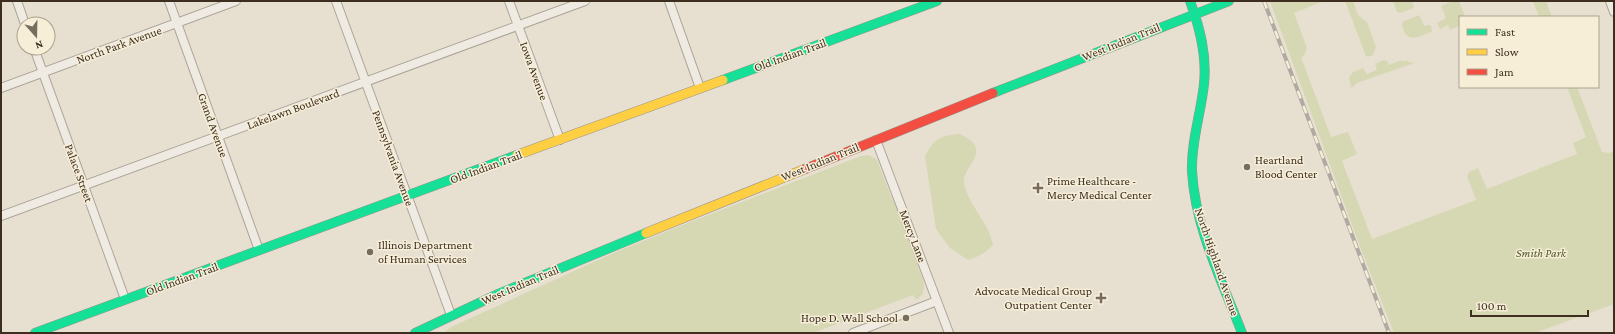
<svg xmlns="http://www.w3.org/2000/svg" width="1615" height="334" viewBox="0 0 1615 334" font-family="'Crimson Pro',serif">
<rect width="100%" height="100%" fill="#e7e0d1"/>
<path fill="#d6d7b3" d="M1270 1H1324L1294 13 1307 48 1304 56 1301 57 1331 137 1348 132 1357 154 1342 161 1372 239 1476 200 1467 176 1469 172 1478 168 1487 189 1577 154 1573 143 1586 137 1567 87H1577L1602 152 1609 153 1614 151V304L1535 333H1394L1359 244Z
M1345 1H1353L1358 15 1367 22 1376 47 1373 55 1368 57 1366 56Z
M1393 1H1412L1414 8 1400 13 1397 12Z
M1453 1H1459L1465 17H1460V26L1450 30 1448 25 1440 29 1437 23 1446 18 1441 6Z
M1533 1H1546L1552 17H1539Z
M1419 15 1424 26 1429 25 1431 26 1432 31 1431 32C1416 38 1406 44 1402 24L1404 21Z
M1384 60 1387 61 1389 65 1402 60 1403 62 1406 60 1411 63 1417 62 1357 83 1352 88 1351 87 1349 78 1353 72 1363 68 1367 74 1377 70 1375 64Z
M960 134C996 151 961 166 964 183 969 207 989 222 993 245 985 253 979 257 968 260L950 248 936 229 925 156C934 139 941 135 960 134Z
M868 155 875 158 877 160 891 196 897 208 924 283C924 292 923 296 916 300L913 295 813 333H446V331L451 327 616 252 685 224 861 156Z"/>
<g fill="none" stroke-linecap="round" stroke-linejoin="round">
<defs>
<path id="street" d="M17 1 25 24
M169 1 259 250
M336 1 451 315
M509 1 560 140
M669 1 700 88
M1610 1 1614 12
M34 48 125 299
M1 88 236 1
M876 140 949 333
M1 216 585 1
M853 333 937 301"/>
<path id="fast" d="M1190 1C1200 28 1207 55 1204 84 1201 113 1191 142 1192 171 1195 228 1222 281 1242 333
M723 80 937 1
M993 93 1229 1
M35 333 517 155
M415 333 498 294 646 233"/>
<path id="slow" d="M517 155 723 80
M646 233 805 169"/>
<path id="jam" d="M805 169 993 93"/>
</defs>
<use href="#street" stroke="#ada599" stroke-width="10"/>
<use href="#fast" stroke="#9c958a" stroke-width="10"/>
<use href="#slow" stroke="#9c958a" stroke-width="10"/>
<use href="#jam" stroke="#9c958a" stroke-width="10"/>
<use href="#street" stroke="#efebe3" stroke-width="8"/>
<use href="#fast" stroke="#16e098" stroke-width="9"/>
<use href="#slow" stroke="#ffcf43" stroke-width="9"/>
<use href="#jam" stroke="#f24e42" stroke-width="9"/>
<defs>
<path id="rail" d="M1264 1 1389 333"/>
</defs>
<use href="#rail" stroke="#afaaa2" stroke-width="4"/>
<use href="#rail" stroke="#f7eed8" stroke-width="2.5" stroke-dasharray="8" stroke-linecap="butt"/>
</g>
<g fill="#786c5e" stroke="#f7eed8" stroke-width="1.5">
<circle cx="1247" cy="167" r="4"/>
<path d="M1036 182h4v4h4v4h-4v4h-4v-4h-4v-4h4z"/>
<circle cx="370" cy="252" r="4"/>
<path d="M1099 292h4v4h4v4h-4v4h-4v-4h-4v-4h4z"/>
<circle cx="906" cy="318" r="4"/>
</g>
<g text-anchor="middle" stroke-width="3" stroke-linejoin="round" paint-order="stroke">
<g font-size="12" fill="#3d2e20" stroke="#f7eed8">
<text transform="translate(1121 42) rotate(-22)" y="4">West Indian Trail</text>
<text transform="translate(119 45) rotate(-20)" y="4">North Park Avenue</text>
<text transform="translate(790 55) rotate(-20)" y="4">Old Indian Trail</text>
<text transform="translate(534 71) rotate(70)" y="4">Iowa Avenue</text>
<text transform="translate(293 109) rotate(-20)" y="4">Lakelawn Boulevard</text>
<text transform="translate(213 125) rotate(70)" y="4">Grand Avenue</text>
<text transform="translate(393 158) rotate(70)" y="4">Pennsylvania Avenue</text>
<text transform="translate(820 162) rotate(-22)" y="4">West Indian Trail</text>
<text transform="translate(486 167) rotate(-20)" y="4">Old Indian Trail</text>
<text transform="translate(79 173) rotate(70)" y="4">Palace Street</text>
<text transform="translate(913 236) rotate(69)" y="4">Mercy Lane</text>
<text transform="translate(1217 262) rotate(71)" y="4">North Highland Avenue</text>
<text transform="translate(182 279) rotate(-20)" y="4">Old Indian Trail</text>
<text transform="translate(520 285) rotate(-23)" y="4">West Indian Trail</text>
</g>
<g font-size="12" fill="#3d2e20" stroke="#f7eed8" text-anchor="start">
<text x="1255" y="164">Heartland<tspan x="1255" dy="14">Blood Center</tspan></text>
<text x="1047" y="185">Prime Healthcare -<tspan x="1047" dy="14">Mercy Medical Center</tspan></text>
<text x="378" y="249">Illinois Department<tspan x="378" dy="14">of Human Services</tspan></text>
<text x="1092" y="295" text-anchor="end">Advocate Medical Group<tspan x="1092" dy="14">Outpatient Center</tspan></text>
<text x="898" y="322" text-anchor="end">Hope D. Wall School</text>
</g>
<g font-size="12" font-style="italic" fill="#4d5a26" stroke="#f7eed8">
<text x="1541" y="257">Smith Park</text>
</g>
</g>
<rect width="1615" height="334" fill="none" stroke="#3d2e20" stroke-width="4"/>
<rect x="1459" y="16" width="140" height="72" fill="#f7eed8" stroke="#ada18e"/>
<rect x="1467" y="29" width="20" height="6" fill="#16e098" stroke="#ada18e"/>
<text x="1495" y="36" font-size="12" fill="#3d2e20">Fast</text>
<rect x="1467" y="49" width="20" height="6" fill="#ffcf43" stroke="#ada18e"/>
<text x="1495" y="56" font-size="12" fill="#3d2e20">Slow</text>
<rect x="1467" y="69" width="20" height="6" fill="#f24e42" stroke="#ada18e"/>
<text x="1495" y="76" font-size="12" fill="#3d2e20">Jam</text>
<g transform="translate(36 36) rotate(160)"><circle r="19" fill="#f7eed8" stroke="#ada18e"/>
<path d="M0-3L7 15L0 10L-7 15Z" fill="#786c5e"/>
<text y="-6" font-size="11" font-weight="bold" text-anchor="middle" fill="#3d2e20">N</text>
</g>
<path d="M1471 310v6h117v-6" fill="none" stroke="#3d2e20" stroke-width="2"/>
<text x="1477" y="310" font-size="12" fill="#3d2e20" stroke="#f7eed8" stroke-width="3" paint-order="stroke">100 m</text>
</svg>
